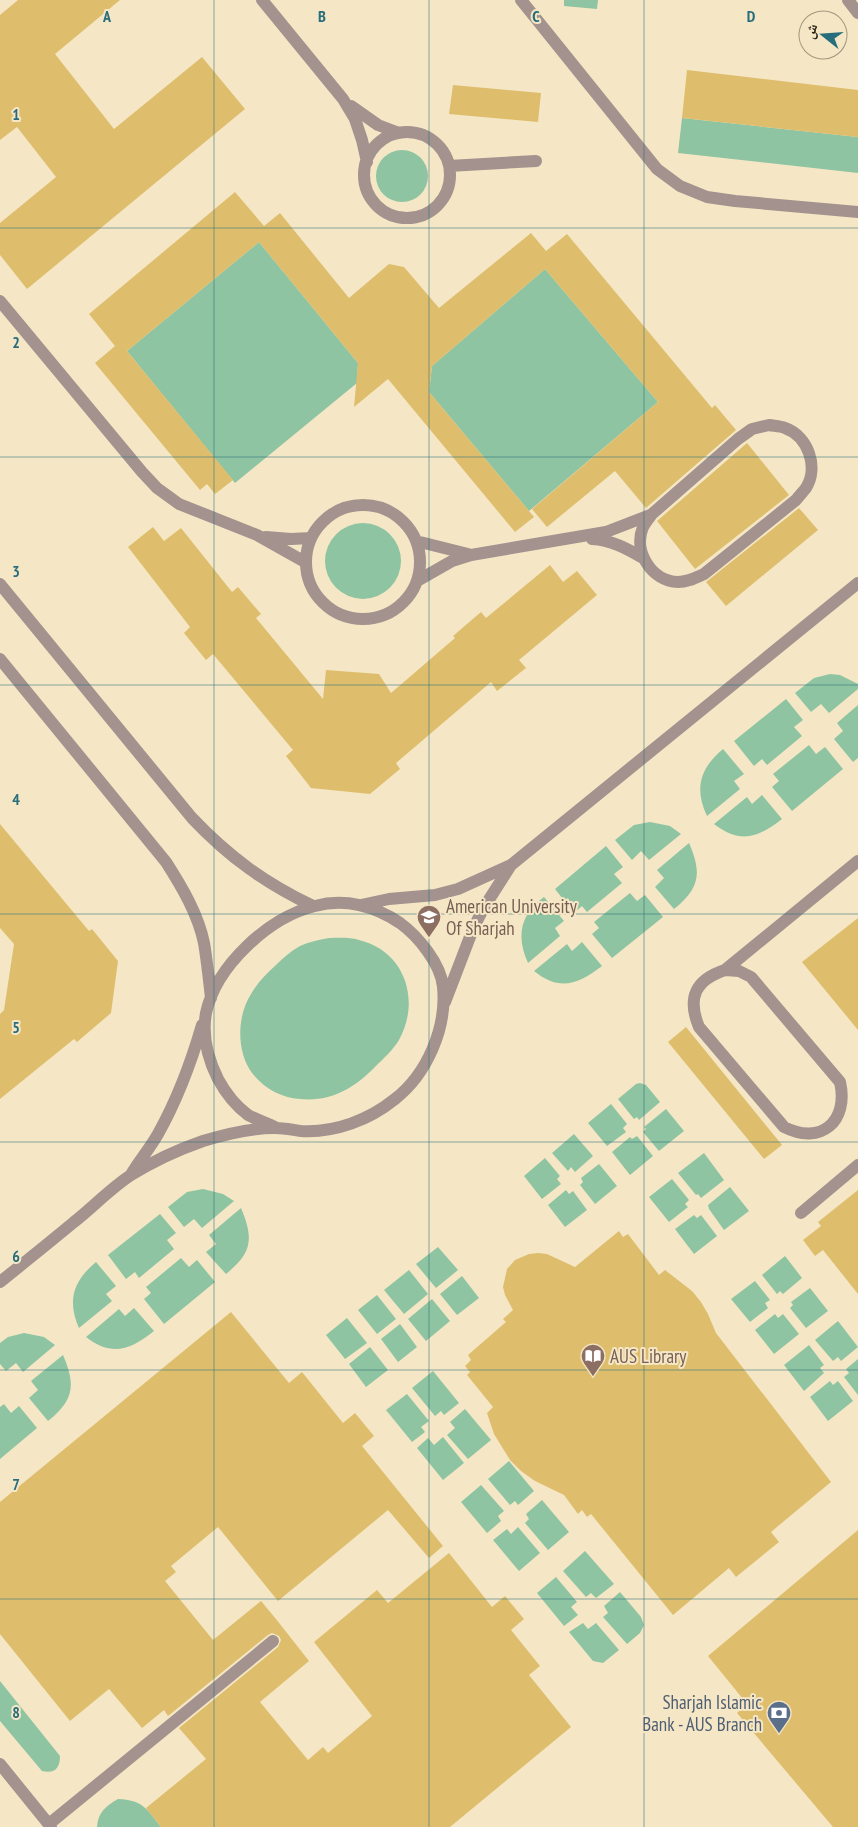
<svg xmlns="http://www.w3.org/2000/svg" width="858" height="1827" viewBox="0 0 858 1827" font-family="'PT Sans Narrow','Noto Naskh Arabic',sans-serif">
<rect width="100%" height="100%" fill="#f5e7c5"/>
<path fill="#8ec4a2" d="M564 0H598L597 9 564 6Z
M682 118 858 137V173L678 153Z
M376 176a26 26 0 1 1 52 0a26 26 0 1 1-52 0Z
M259 242 358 363 357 383 235 483 127 351Z
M545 269 658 402 529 511 429 392 432 366Z
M325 561a38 38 0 1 1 76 0a38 38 0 1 1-76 0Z
M830 674 840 675 858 684V689L829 713 821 704 811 712 795 693 814 678Z
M786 699 803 720 794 727 802 736 767 765 762 759 754 766 734 741Z
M858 705V758L853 762 834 739 843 731 837 723Z
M809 745 816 754 825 747 843 769 792 811 772 787 779 781 773 774Z
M723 749 744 774 734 781 740 789 707 816C694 789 700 768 723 749Z
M762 795 782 819C758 838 740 844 714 824L747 797 752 804Z
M650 822 670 826 681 834 649 860 641 851 632 860 615 840 634 825Z
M689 843C702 873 700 888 674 909L655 887 664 878 657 870Z
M606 846 623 867 614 874 622 883 587 912 582 906 574 913 555 889Z
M630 893 637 901 645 895 663 917 612 958 592 934 599 928 594 922Z
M544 897 564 921 555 928 560 936 528 963C516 937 520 914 544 897Z
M329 938C339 938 349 937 359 940 405 951 421 1000 399 1040 393 1050 383 1059 374 1068 353 1089 330 1102 300 1099 280 1097 265 1089 252 1073 236 1051 237 1016 251 994 258 982 266 974 276 965 283 958 291 951 300 946 309 942 318 940 329 938Z
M582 942 602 966C578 984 560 992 534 971L567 944 572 951Z
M640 1083 646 1085 660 1102 639 1120 637 1117 634 1119 618 1099 636 1084Z
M611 1104 627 1124 623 1128 626 1132 607 1146 588 1123Z
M666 1109 684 1131 659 1151 643 1132 646 1129 644 1127Z
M574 1134 593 1156 575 1172 571 1167 568 1171 552 1153Z
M637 1136 653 1156 630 1175 612 1152 630 1137 632 1139Z
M704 1153 724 1180 701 1198 698 1194 696 1195 678 1173Z
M545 1158 560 1176 557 1179 561 1184 542 1199 524 1176Z
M599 1164 617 1186 595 1204 580 1185 583 1182 581 1178Z
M672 1179 689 1200 685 1204 688 1207 669 1222 649 1197Z
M730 1187 749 1211 724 1230 709 1209 708 1205Z
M203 1189 223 1194 234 1201 202 1228 194 1219 184 1227 168 1207 187 1192Z
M566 1190 569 1194 573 1191 587 1210 565 1227 548 1205Z
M241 1208C254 1239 252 1253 226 1274L206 1252 216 1244 209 1235Z
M160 1214 176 1233 167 1240 174 1249 139 1278 135 1272 126 1279 108 1255Z
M694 1215 697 1218 701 1215 717 1236 694 1254 675 1229Z
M438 1247 458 1270 436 1288 416 1264Z
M785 1256 802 1278 783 1294 780 1291 777 1294 762 1275Z
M181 1258 189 1267 197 1260 215 1282 164 1324 144 1299 151 1293 146 1287Z
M96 1262 116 1286 106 1294 112 1301 79 1328C67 1301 73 1281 96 1262Z
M409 1270 428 1294 404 1314 384 1290Z
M462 1276 479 1298 457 1315 440 1294Z
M755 1281 770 1300 765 1303 768 1308 750 1322 731 1299Z
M810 1288 828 1311 806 1328 790 1308 793 1305 791 1302Z
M377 1295 396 1319 377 1334 358 1310Z
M432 1299 450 1321 426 1341 408 1319Z
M134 1308 154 1331C130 1350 112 1357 86 1337L119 1309 125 1316Z
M775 1314 778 1318 783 1314 799 1334 774 1354 755 1330Z
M347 1318 367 1343 345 1359 326 1335Z
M838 1321 858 1347 841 1361 838 1357 833 1361 815 1340Z
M400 1324 417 1347 398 1362 381 1339Z
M24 1333 44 1337 55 1345 23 1372 16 1363 6 1371 0 1364V1343L8 1337Z
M809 1345 824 1365 820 1368 824 1373 804 1391 784 1365Z
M370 1347 388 1370 366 1387 349 1364Z
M63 1355C76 1385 74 1400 48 1421L29 1398 38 1390 31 1381Z
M858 1359V1395L844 1377 849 1373 846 1369Z
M433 1371 459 1403 444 1415 441 1411 435 1416 412 1388Z
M830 1381 833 1385 838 1381 853 1401 828 1421 810 1397Z
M407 1394 429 1421 421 1427 425 1432 412 1442 386 1410Z
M4 1404 11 1413 19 1406 37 1428 0 1459V1407Z
M465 1409 491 1440 468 1459 447 1435 455 1428 450 1422Z
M443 1437 464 1463 443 1480 417 1448 428 1438 434 1445Z
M509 1461 534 1491 518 1505 515 1501 510 1505 488 1479Z
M481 1485 504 1511 498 1516 501 1521 487 1533 461 1502Z
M542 1500 569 1532 548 1550 525 1523 529 1519 526 1514Z
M518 1527 540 1553 519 1571 493 1540 507 1529 511 1534Z
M585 1551 614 1584 596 1598 591 1593 586 1597 563 1571Z
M556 1577 577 1602 571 1607 578 1615 564 1626 537 1593Z
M620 1592 641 1617 644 1625 640 1633 627 1644 603 1617 608 1613 604 1606Z
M583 1623 588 1629 596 1623 619 1650 603 1663 593 1661 569 1632Z
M0 1681 60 1756C60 1768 55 1774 42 1771L0 1721Z
M118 1799C143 1800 147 1809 161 1827H97C98 1812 106 1806 118 1799Z"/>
<path fill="#debe6d" d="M18 0H120L55 54 114 129 202 57 245 109 27 289 0 255V223L56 177 17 127 0 140V15Z
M687 70 858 90V137L682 118Z
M453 85 541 93 538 122 449 114Z
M235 192 264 226 280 213 349 298 389 264 404 267 439 308 531 233 546 251 567 234 712 408 715 405 736 430 647 507 646 508 615 471 547 527 532 509 658 402 545 269 432 366 429 392 534 517 515 532 388 379 354 407 358 363 259 242 127 351 233 480 215 494 207 484 200 490 95 363 115 346 89 314Z
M747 443 789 495 695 569 657 521Z
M799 508 818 530 726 606 706 582Z
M153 527 164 541 181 528 232 592 238 587 261 614 256 618 323 699 326 670 379 674 391 693 455 638 453 636 481 612 486 618 550 565 563 582 577 571 597 595 519 660 526 668 497 691 491 682 396 763 400 769 370 794 311 788 286 756 293 750 213 654 206 660 184 633 190 627 128 547Z
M0 824 89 931 92 929 118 961 111 1013 77 1042 74 1039 0 1099V1014L4 1010 14 944 0 928Z
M858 918V1030L802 962Z
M686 1027 782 1145 764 1159 668 1042Z
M858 1190V1294L823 1250 815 1256 803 1240 821 1226 818 1222Z
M619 1231 623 1237 628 1234 659 1275 665 1270 692 1291 701 1302 708 1314 716 1333 831 1482 771 1532 779 1542 736 1577 729 1568 673 1615 591 1514 587 1517 582 1510 578 1514 564 1495 535 1481 521 1471 510 1460 494 1434 487 1413 493 1407 467 1375 470 1372 465 1366 471 1360 468 1355 506 1322 503 1319 513 1310 505 1295 503 1287 507 1269 515 1260 529 1254 538 1253 547 1254 575 1267Z
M231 1312 289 1383 302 1372 343 1423 355 1413 374 1436 362 1446 443 1546 429 1558 388 1510 278 1601 218 1527 171 1566 176 1572 165 1581 213 1640 261 1601 276 1619 309 1661 260 1702 308 1760 323 1747 328 1753 372 1716 314 1642 377 1590 388 1603 449 1553 492 1607 505 1596 524 1619 511 1630 540 1666 529 1675 571 1727 450 1827H161L146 1808 206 1759 179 1728 278 1647 281 1640 279 1636 272 1633 268 1635 168 1716 164 1710 142 1728 109 1689 70 1721 0 1634V1502Z
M858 1530V1827H833L737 1713 747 1704 708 1656Z"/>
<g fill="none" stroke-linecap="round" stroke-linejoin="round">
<path stroke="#a3928e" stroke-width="12" d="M262 0 343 99 355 119 362 140 367 162
M521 0 657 169 680 186 707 197 735 201 858 212
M848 0 858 13
M351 106 378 125 399 133
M364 175a43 43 0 1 1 86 0a43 43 0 1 1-86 0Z
M449 166 536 161
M0 301 142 472 157 488 179 504 257 535 305 562
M769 425C774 426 780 426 785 428 808 436 819 467 806 488 803 492 799 496 796 500L704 574C695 578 688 582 678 582 651 581 633 551 643 527 645 523 649 518 652 514L738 439 752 429Z
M306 562a57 57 0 1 1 114 0a57 57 0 1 1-114 0Z
M266 537 291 539 311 538
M592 539C611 540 626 548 643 558
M416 541 468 554
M417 581 452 561 471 555 606 532 650 515
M0 584 192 818C229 857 265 883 313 906
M0 659 166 862C182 887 198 914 204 943 207 961 209 980 211 998
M361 905 389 899 435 895 458 889 511 865 858 583
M725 970 739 971 751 977 840 1082C849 1121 821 1146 784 1127L699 1027C687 998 695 980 725 970Z
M725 970 858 861
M445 1002 473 929 483 909 511 865
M132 1173C140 1160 150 1148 158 1134 177 1100 191 1063 202 1025
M801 1213 858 1165
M0 1282C25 1262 50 1242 74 1222 93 1207 111 1188 131 1175 152 1162 180 1149 203 1141 226 1134 251 1128 275 1128 284 1128 293 1130 301 1131 335 1133 369 1120 395 1099 427 1074 447 1028 443 987 441 964 418 936 400 923 375 906 345 898 315 906 269 917 216 966 206 1013 202 1035 208 1059 218 1079 225 1092 236 1106 248 1115 257 1120 268 1123 277 1128
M0 1764 51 1827
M49 1824 273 1641"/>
</g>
<path fill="none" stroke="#286d7c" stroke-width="1" stroke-opacity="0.55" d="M214 0V1827M429 0V1827M644 0V1827M0 228H858M0 457H858M0 685H858M0 914H858M0 1142H858M0 1370H858M0 1599H858"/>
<defs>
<symbol id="university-pin" viewBox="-11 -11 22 30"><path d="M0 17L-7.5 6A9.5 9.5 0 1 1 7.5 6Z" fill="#8d6e63" stroke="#f5e7c5"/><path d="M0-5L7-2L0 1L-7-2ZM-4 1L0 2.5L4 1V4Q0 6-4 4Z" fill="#fff"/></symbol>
<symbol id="library-pin" viewBox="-11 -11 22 30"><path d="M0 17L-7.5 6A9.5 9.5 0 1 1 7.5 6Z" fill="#8d6e63" stroke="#f5e7c5"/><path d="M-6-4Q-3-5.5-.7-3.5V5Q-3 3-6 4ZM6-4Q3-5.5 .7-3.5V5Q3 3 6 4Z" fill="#fff"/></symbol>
<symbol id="bank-pin" viewBox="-11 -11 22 30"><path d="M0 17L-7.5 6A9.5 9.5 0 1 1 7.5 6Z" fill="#5c6f8a" stroke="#f5e7c5"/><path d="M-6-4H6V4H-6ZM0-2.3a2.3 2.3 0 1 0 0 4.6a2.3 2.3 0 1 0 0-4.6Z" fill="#fff"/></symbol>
</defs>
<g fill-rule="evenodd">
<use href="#university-pin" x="415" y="903" width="28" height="38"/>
<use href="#library-pin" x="579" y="1342" width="28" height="38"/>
<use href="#bank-pin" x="765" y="1699" width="28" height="38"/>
</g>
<g text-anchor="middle" stroke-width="4" stroke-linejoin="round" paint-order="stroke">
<g font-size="19" fill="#785e54" stroke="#f5e7c5" text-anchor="start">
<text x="446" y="913">American University<tspan x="446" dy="22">Of Sharjah</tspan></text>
<text x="610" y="1363">AUS Library</text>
</g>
<g font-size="19" fill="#4e5e75" stroke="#f5e7c5" text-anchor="end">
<text x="762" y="1709">Sharjah Islamic<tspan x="762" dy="22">Bank - AUS Branch</tspan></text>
</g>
</g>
<g font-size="16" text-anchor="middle" font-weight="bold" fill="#286d7c" stroke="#f5e7c5" stroke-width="4" stroke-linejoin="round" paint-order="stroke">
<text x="107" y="22">A</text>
<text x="322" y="22">B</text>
<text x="536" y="22">C</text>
<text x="751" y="22">D</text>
<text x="16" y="120">1</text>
<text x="16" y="348">2</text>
<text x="16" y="577">3</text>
<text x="16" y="805">4</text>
<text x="16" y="1033">5</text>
<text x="16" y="1262">6</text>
<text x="16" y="1490">7</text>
<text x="16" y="1718">8</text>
</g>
<g transform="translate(823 35) rotate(287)"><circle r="24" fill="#f5e7c5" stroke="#a2977e"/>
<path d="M0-4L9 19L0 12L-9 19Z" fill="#286d7c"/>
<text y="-8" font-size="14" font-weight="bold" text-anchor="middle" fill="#252013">ش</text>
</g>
</svg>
